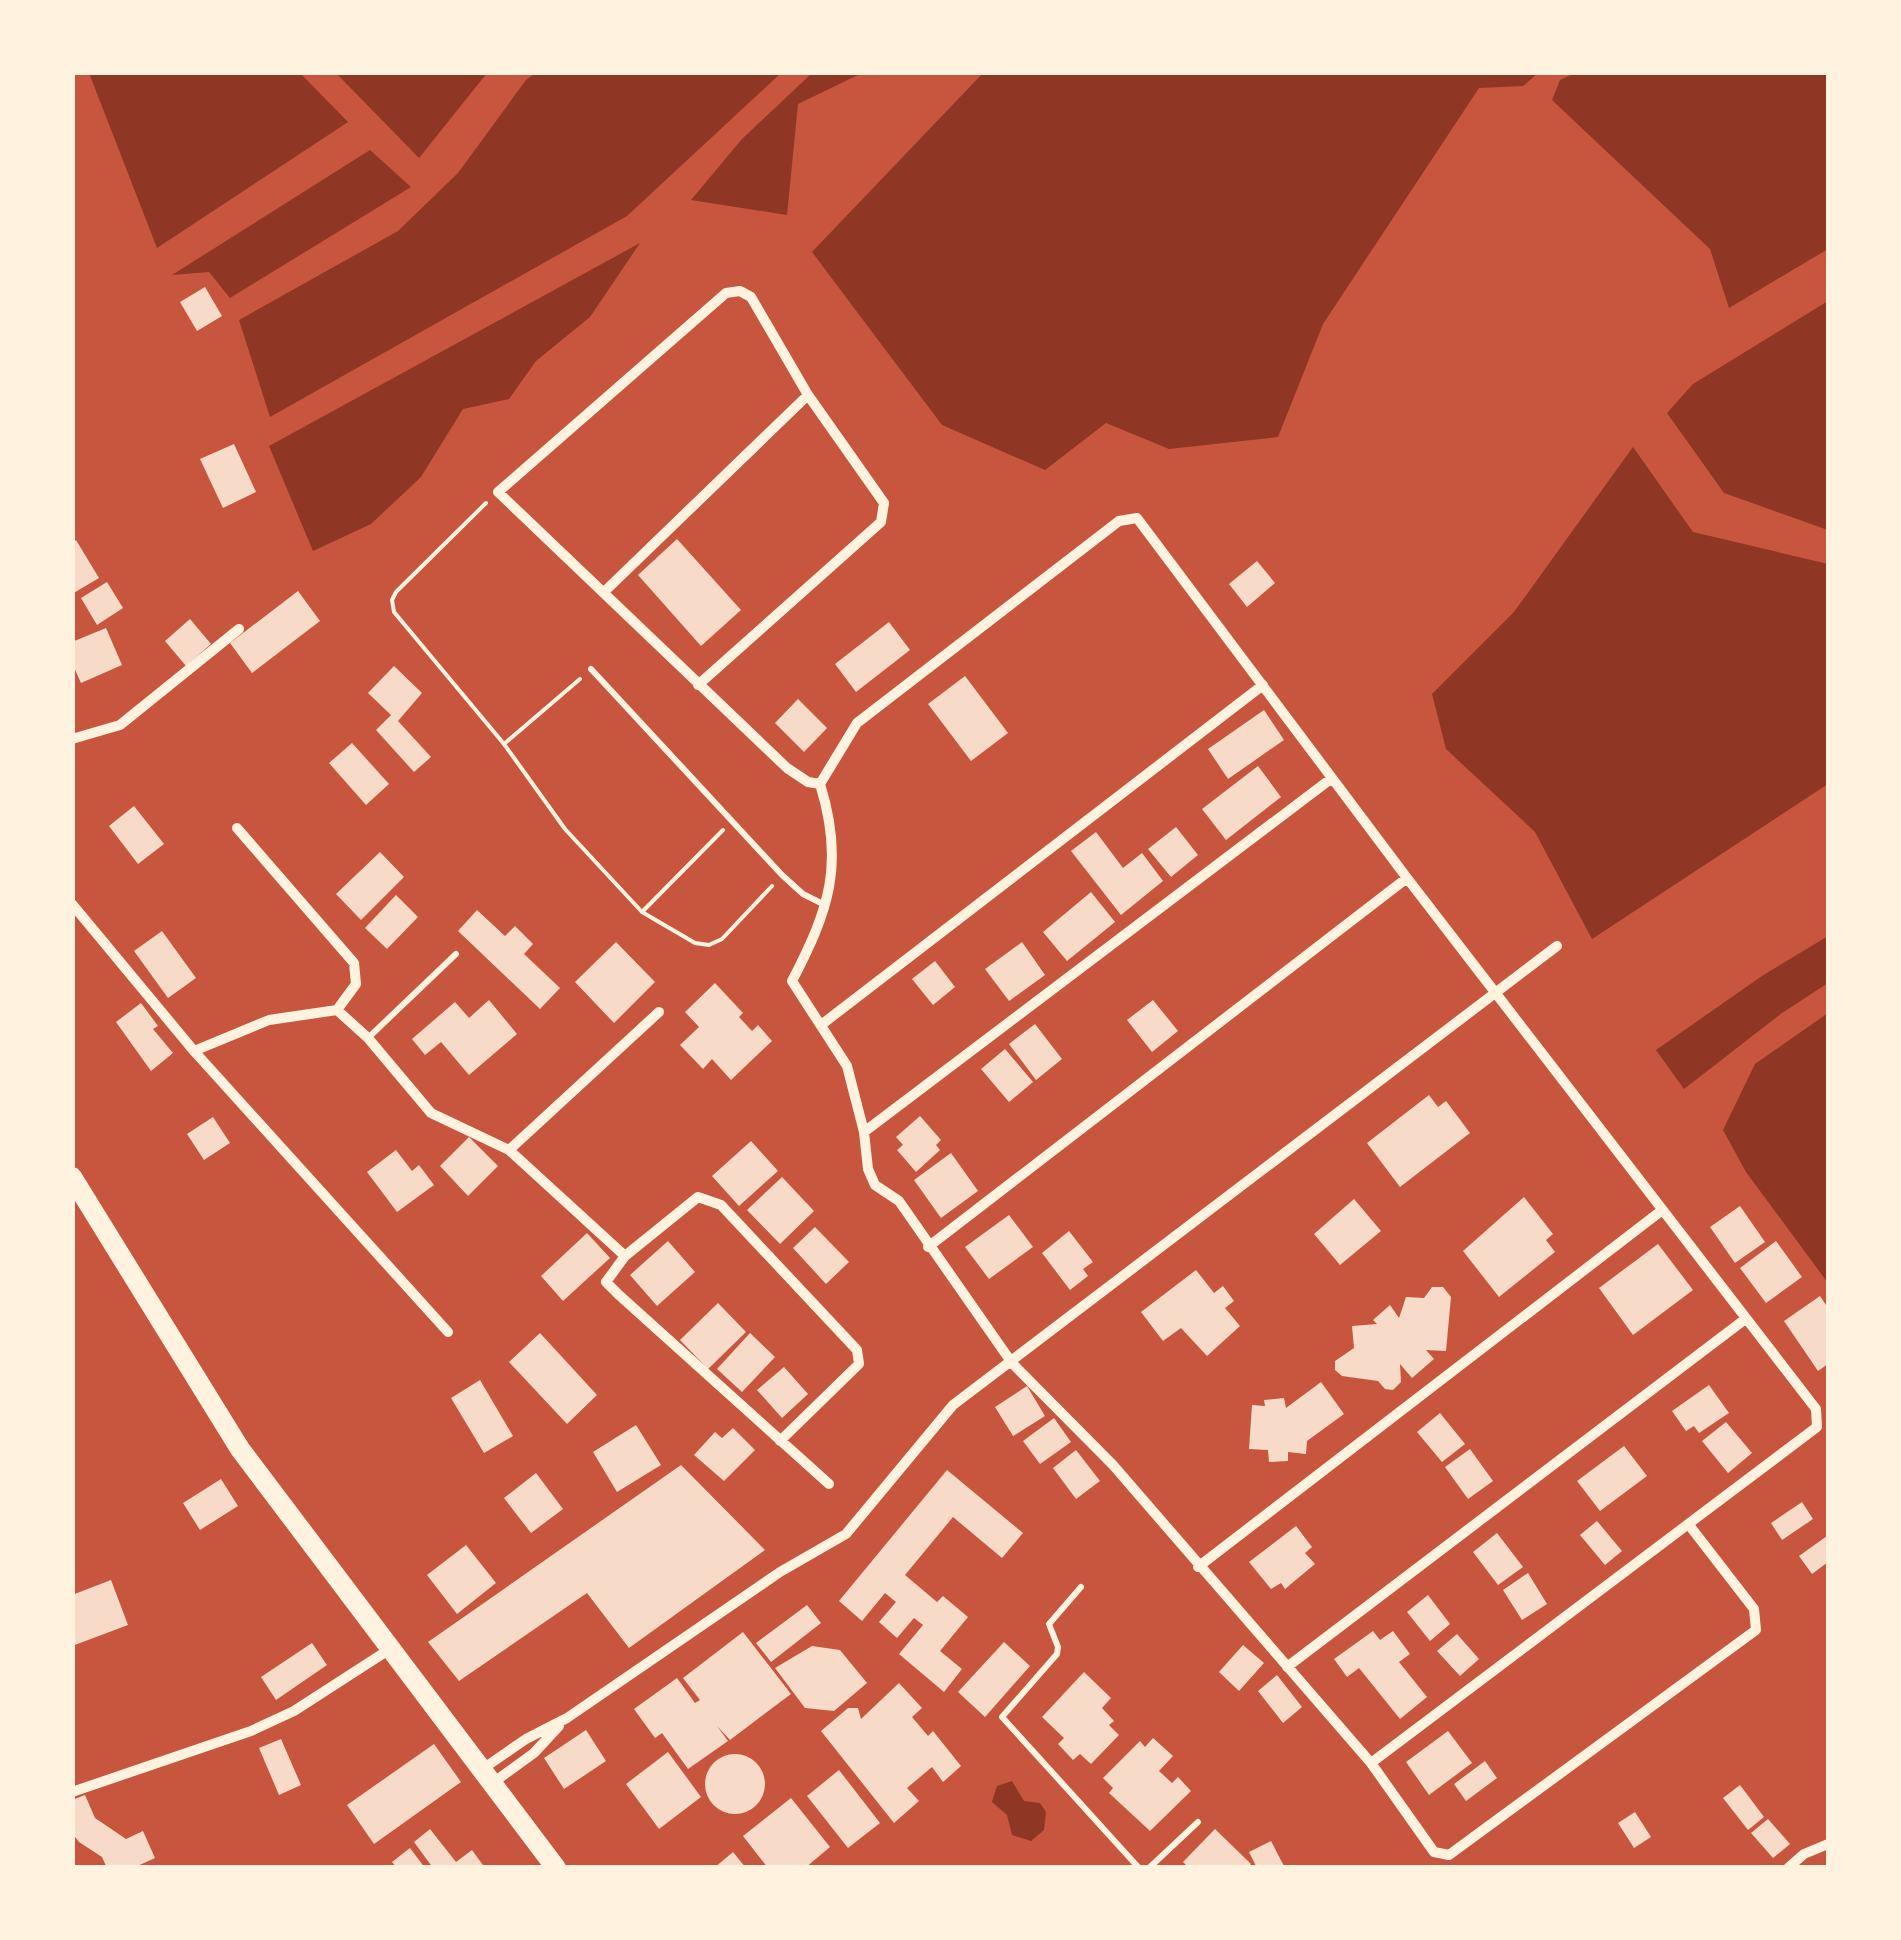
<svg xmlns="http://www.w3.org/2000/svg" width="1901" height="1940" viewBox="0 0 1901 1940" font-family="Arial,sans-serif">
<rect width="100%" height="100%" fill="#c8553d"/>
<path fill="#8f3625" d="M537 72 781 73 627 216 270 417 239 320 398 231 458 173 526 80Z
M89 73H300L348 122 157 248Z
M336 73H487L419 158Z
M812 73H862L798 104 787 215 691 200 742 139Z
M983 73V72L1538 73 1523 86 1479 88 1323 324 1278 437 1169 449 1106 423 1045 470 942 425 812 252Z
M1575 73H1828V249L1729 308 1710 249 1552 100 1560 80Z
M370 150 411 187 230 298 209 272 172 275Z
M640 243 590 317 536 361 509 399 463 409 421 477 371 524 313 551 269 446Z
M1828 301V530L1724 493 1667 413 1693 384Z
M1633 447 1693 532 1828 564V784L1592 939 1535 832 1446 749 1432 694 1514 612Z
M1828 936V983L1782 1013 1684 1089 1656 1050 1762 976Z
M1828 1013V1283L1746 1172 1723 1130 1755 1064Z
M1012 1781 1024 1801 1040 1803 1046 1812 1044 1830 1031 1841 1012 1835 1007 1815 992 1802 997 1786Z"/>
<path fill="#f7dbc8" d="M205 287 222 316 197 331 180 302Z
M234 444 256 492 223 508 200 459Z
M677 539 741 610 701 646 638 575Z
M76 540 99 578 72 594V543Z
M1257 561 1275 583 1247 607 1229 584Z
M107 582 123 608 97 625 81 598Z
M298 591 320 621 252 673 230 643Z
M190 619 211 644 186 666 165 641Z
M889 622 910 650 856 692 835 664Z
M106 628 122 665 81 683 72 663V642Z
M394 666 422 693 398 721 431 757 414 772 376 730 391 715 368 693Z
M965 676 1008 733 971 761 928 704Z
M798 699 827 728 804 752 775 723Z
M1264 710 1284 740 1228 779 1208 749Z
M352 743 389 784 366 805 329 763Z
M1258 766 1281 797 1226 840 1202 809Z
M134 806 164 844 138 864 109 826Z
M1176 827 1198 855 1171 877 1148 849Z
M1096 832 1123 868 1142 853 1163 881 1121 915 1071 851Z
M380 852 404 877 361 920 336 894Z
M1091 892 1115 922 1067 961 1043 932Z
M396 895 418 917 387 949 365 928Z
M477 910 505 936 515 926 533 944 524 954 560 988 540 1009 458 931Z
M162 931 196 978 168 998 134 951Z
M616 942 655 982 614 1023 575 982Z
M1022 942 1045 975 1009 1001 985 969Z
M935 961 955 987 933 1005 912 979Z
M715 983 743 1013 739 1017 752 1031 758 1025 772 1041 731 1080 712 1059 703 1069 680 1045 699 1027 685 1012Z
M489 1000 517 1034 469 1075 441 1042 425 1055 412 1039 455 1002 469 1018Z
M1153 1000 1178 1031 1152 1052 1127 1020Z
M141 1003 158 1026 153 1029 173 1053 151 1071 116 1022Z
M1035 1024 1062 1059 1036 1080 1009 1044Z
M1005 1049 1033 1082 1009 1102 981 1069Z
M1429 1095 1438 1107 1446 1101 1470 1133 1400 1187 1367 1143Z
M920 1116 941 1140 936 1145 940 1150 916 1172 897 1150 903 1145 896 1137Z
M213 1117 230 1143 204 1160 187 1134Z
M469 1137 498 1166 468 1196 440 1166Z
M751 1141 778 1171 739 1206 712 1176Z
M396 1150 412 1171 419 1165 434 1185 397 1212 367 1172Z
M951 1153 978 1191 941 1218 914 1180Z
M782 1177 814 1211 780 1244 747 1210Z
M1524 1197 1553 1234 1546 1240 1555 1252 1499 1297 1463 1251Z
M1354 1199 1381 1231 1340 1265 1314 1234Z
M1740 1206 1765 1242 1735 1263 1710 1227Z
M1009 1215 1033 1247 989 1279 965 1247Z
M815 1227 849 1262 826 1284 793 1248Z
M1069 1231 1093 1262 1083 1269 1088 1276 1070 1290 1042 1253Z
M587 1233 610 1258 563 1301 541 1276Z
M668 1241 695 1272 657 1306 630 1275Z
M1776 1241 1802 1277 1766 1303 1740 1268Z
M1658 1244 1693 1290 1633 1335 1599 1288Z
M1196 1270 1214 1293 1223 1286 1234 1301 1225 1308 1240 1326 1207 1356 1181 1328 1163 1341 1141 1312Z
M1432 1287H1443L1451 1297 1446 1351 1426 1350 1434 1359 1412 1378 1400 1364 1401 1382 1393 1390 1385 1389 1378 1381 1342 1376 1335 1370V1361L1354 1348 1352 1326 1377 1324 1373 1320 1390 1305 1399 1318 1406 1297 1424 1298Z
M1820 1296 1828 1308V1364L1818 1371 1784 1321Z
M718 1303 746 1332 708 1369 680 1340Z
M540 1333 597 1395 567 1424 509 1362Z
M750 1333 775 1357 742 1392 717 1369Z
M784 1367 808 1394 782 1418 757 1390Z
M480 1380 513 1436 484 1453 451 1398Z
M1321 1382 1344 1414 1307 1441 1306 1454 1288 1452V1461L1269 1462 1268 1450 1249 1449 1252 1405 1265 1406 1264 1400 1284 1398 1286 1408Z
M1709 1385 1729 1413 1699 1433 1694 1426 1686 1431 1672 1411Z
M1027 1386 1045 1416 1013 1436 995 1407Z
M1440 1413 1465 1444 1442 1462 1417 1432Z
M1054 1418 1071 1442 1040 1464 1023 1441Z
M1726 1422 1752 1453 1728 1473 1702 1441Z
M636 1425 661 1465 617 1492 593 1452Z
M733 1428 755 1450 724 1481 694 1455 715 1432 722 1438Z
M1624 1446 1647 1476 1600 1511 1577 1481Z
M1470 1449 1493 1481 1468 1499 1445 1467Z
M1076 1450 1100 1481 1076 1499 1053 1468Z
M681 1465 765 1550 629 1648 587 1593 459 1681 428 1642Z
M947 1470 1023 1533 1002 1558 953 1517 905 1575 937 1602 943 1596 968 1617 940 1651 962 1669 944 1692 899 1654 923 1625 914 1618 897 1638 879 1622 896 1602 885 1593 862 1621 839 1601Z
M536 1473 563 1509 531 1533 504 1498Z
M221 1479 238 1506 200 1530 183 1503Z
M1802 1502 1813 1519 1782 1540 1771 1523Z
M1597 1521 1622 1551 1605 1565 1580 1535Z
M1296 1526 1312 1547 1305 1553 1315 1564 1285 1589 1281 1583 1271 1589 1249 1562Z
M1497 1533 1523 1567 1498 1585 1473 1552Z
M1827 1536 1828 1562 1812 1574 1799 1556Z
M466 1545 496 1583 457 1614 427 1575Z
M1528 1573 1547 1604 1522 1620 1503 1590Z
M111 1580 128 1625 72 1646V1595Z
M1428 1595 1450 1624 1430 1641 1407 1612Z
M807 1605 821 1623 771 1662 756 1643Z
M1373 1631 1380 1640 1393 1631 1410 1654 1399 1662 1427 1697 1400 1719 1359 1668 1347 1677 1334 1659Z
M743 1632 791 1694 730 1740 717 1726 728 1741 688 1769 662 1733 655 1738 634 1709 677 1678 695 1703 700 1700 683 1678Z
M1457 1634 1479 1659 1460 1676 1437 1651Z
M1004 1642 1030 1666 985 1717 958 1692Z
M312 1643 327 1665 276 1700 261 1677Z
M1243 1645 1264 1663 1239 1691 1219 1672Z
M812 1646 840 1650 867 1683 834 1711 805 1708 775 1668Z
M1084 1672 1111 1698 1102 1708 1114 1721 1109 1725 1119 1735 1091 1764 1080 1754 1073 1760 1058 1744 1064 1738 1042 1717Z
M1277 1675 1302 1707 1283 1723 1258 1691Z
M899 1683 922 1708 912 1717 928 1736 933 1731 961 1766 943 1782 932 1767 907 1788 919 1801 894 1823 821 1731 848 1708H858L861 1719Z
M586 1730 606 1761 564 1789 544 1758Z
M1448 1731 1472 1763 1429 1795 1406 1762Z
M1153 1738 1173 1756 1159 1771 1172 1783 1178 1777 1191 1791 1150 1831 1109 1793 1113 1788 1103 1778 1140 1741 1145 1747Z
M281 1739 301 1785 279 1795 259 1748Z
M434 1744 461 1782 374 1844 347 1805Z
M668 1752 701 1797 659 1829 626 1784Z
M705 1784a30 30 0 1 1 60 0a30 30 0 1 1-60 0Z
M1485 1761 1497 1778 1466 1801 1454 1784Z
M839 1770 880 1823 848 1848 807 1796Z
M1740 1785 1764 1817 1748 1830 1723 1798Z
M85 1795 95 1818 126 1839 143 1831 155 1858 133 1868H107L102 1857 79 1842 72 1833V1800Z
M791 1798 830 1847 805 1868H768L743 1836Z
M1635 1812 1651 1837 1634 1848 1618 1823Z
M1768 1819 1790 1844 1773 1858 1751 1833Z
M430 1829 456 1862 472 1850 485 1868H433L414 1842Z
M1215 1829 1251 1864 1247 1868H1189L1183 1862Z
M1271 1841 1285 1868H1257L1249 1852Z
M410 1848 425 1868H397L392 1862Z
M733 1852 746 1868H714Z"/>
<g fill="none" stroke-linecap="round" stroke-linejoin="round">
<path stroke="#fff3e0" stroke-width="4" d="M486 503 396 592 392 600 394 612 504 744 565 829 642 912 695 943 709 945 722 939 772 886
M504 744 580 679
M642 912 723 830"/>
<path stroke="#fff3e0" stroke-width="6" d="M591 669 782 875 803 894 825 905
M368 1038 456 954
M1081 1587 1049 1624 1058 1647 1057 1654 1002 1717 1139 1868
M1149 1868 1198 1822"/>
<path stroke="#fff3e0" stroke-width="10" d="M604 592 808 395
M698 685 881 522 884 503 808 395 751 297 740 291 726 293 498 492 787 768 808 782 820 784
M72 739 120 725 239 629
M237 828 354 963 356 984 337 1010
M72 904 194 1051 448 1332
M821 1025 1263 685
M194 1051 269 1020 337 1010 368 1038 431 1113 509 1150 625 1256
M864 1132 1332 778
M509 1150 659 1012
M928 1247 1407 878
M780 1441 859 1364 857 1350 721 1205 698 1197 625 1256 606 1282 619 1295 829 1484
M1198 1567 1661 1211
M1287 1667 1744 1320
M1371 1763 1817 1427 1816 1409 1407 878 1137 518 1119 521 857 723 820 784C845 864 829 910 792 981L847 1066 864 1132 868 1169 875 1185 899 1201 1012 1363 1113 1465 1371 1763 1434 1852 1449 1855 1756 1630 1754 1609 1689 1525
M484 1768 526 1739 567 1718 780 1572 846 1534 953 1405 1557 946
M494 1782 534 1753 559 1726
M72 1792 251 1731 294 1711 390 1649
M1788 1868 1804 1854 1828 1844"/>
<path stroke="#fff3e0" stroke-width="20" d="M72 1177 240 1449 556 1868"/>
</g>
<rect width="1901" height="1940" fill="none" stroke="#fff3e0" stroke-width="150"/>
</svg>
